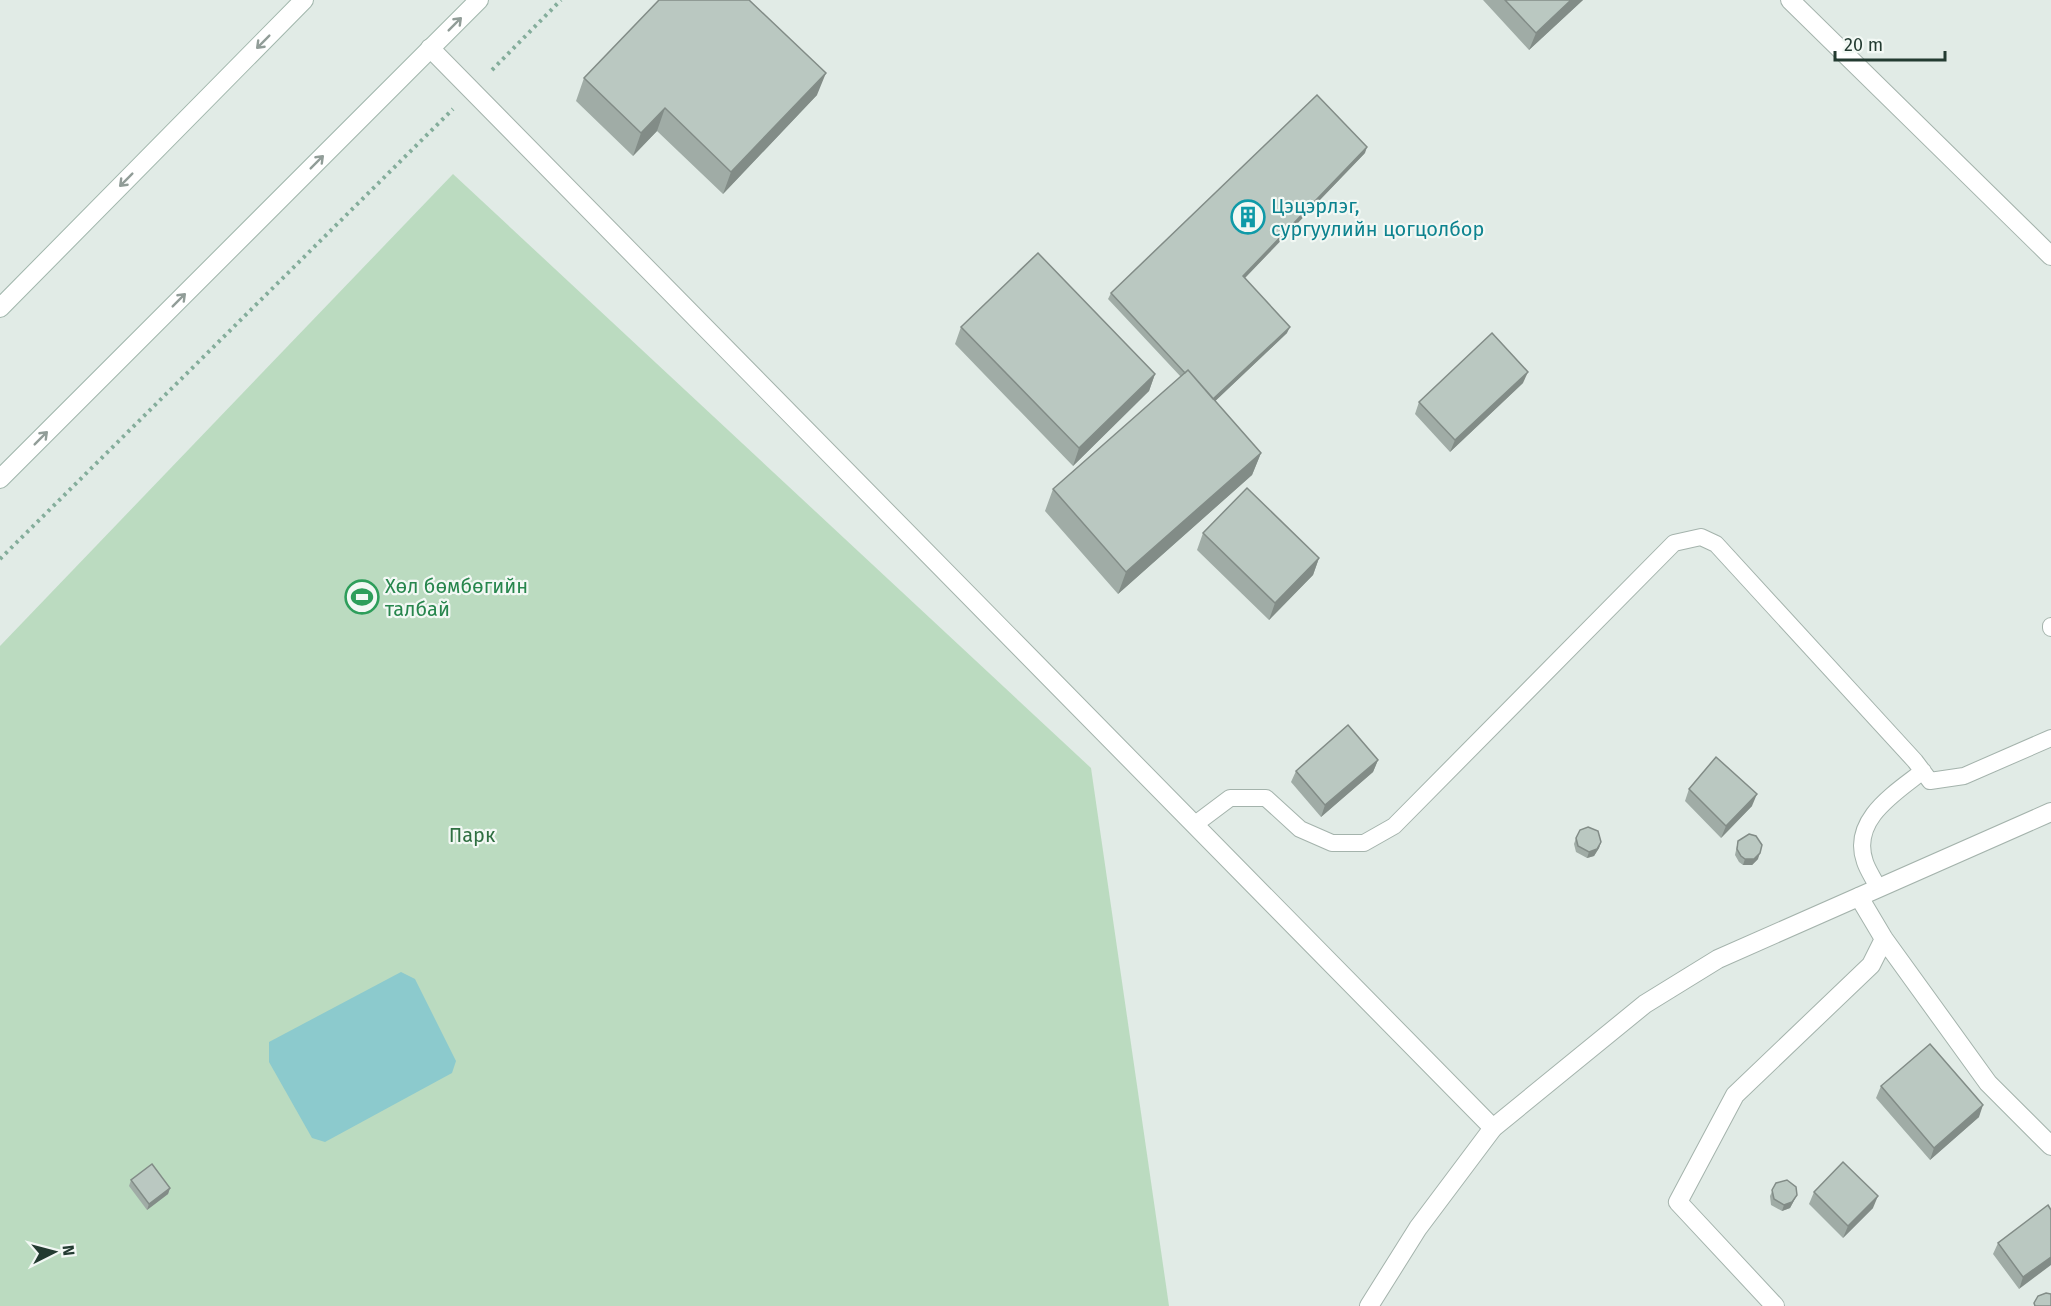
<svg xmlns="http://www.w3.org/2000/svg" width="2051" height="1306" viewBox="0 0 2051 1306" font-family="'Fira Sans',sans-serif">
<rect width="100%" height="100%" fill="#e1ebe6"/>
<path fill="#bbdbc0" d="M453 174 1091 768 1169 1306H0V646Z"/>
<path fill="#8ccacd" d="M401 972 415 979 456 1061 452 1073 325 1142 312 1138 269 1062V1042Z"/>
<g fill="none" stroke-linecap="round" stroke-linejoin="round">
<defs>
<path id="service" d="M2051 626V628
M1194 825 1230 798H1266L1300 829 1332 843H1364L1394 826 1674 543 1701 537 1716 544 1915 761 1930 781 1964 776 2051 738
M1878 888C1874 879 1868 871 1865 862 1850 820 1895 793 1923 771"/>
<path id="minor" d="M430 48 1493 1128
M1859 897 1884 939 1988 1083 2051 1146
M1775 1306 1678 1202 1735 1095 1871 965 1884 939"/>
<path id="tertiary" d="M1790 0 2051 256
M1369 1306 1418 1228 1493 1128 1645 1004 1718 959 2051 812"/>
<path id="secondary" d="M0 308 304 0
M0 479 479 0"/>
</defs>
<use href="#service" stroke="#a4b3ac" stroke-width="18"/>
<use href="#minor" stroke="#a4b3ac" stroke-width="20"/>
<use href="#tertiary" stroke="#a4b3ac" stroke-width="20"/>
<use href="#secondary" stroke="#a1b6ac" stroke-width="20"/>
<path stroke="#84ad9b" stroke-width="4" stroke-dasharray="3 4.5" stroke-linecap="butt" d="M492 70 561 0
M0 559 453 109"/>
<use href="#service" stroke="#fff" stroke-width="16"/>
<use href="#minor" stroke="#fff" stroke-width="18"/>
<use href="#tertiary" stroke="#fff" stroke-width="18"/>
<use href="#secondary" stroke="#fff" stroke-width="18"/>
</g>
<path fill="#a0aca6" d="M1483 0H1583L1529 50Z
M584 78 817 95 723 194 657 131 633 156 576 101Z
M1365 153 1245 278 1287 333 1215 401 1261 453 1252 475 1118 594 1045 511 1053 489 1181 377 1108 299 1111 293Z
M961 327 1155 374 1149 391 1073 466 955 344Z
M1523 383 1450 452 1415 414 1419 402Z
M1203 533 1319 558 1313 575 1269 620 1197 550Z
M1378 760 1373 772 1321 817 1291 782 1296 771Z
M1689 789 1752 806 1721 838 1685 801Z
M1576 838 1601 842 1599 848 1594 856 1587 858 1576 852 1574 844Z
M1738 841 1758 859 1752 865H1743L1739 862 1735 855Z
M1881 1086 1979 1117 1930 1160 1876 1098Z
M131 1180 170 1188 168 1194 147 1210 129 1186Z
M1776 1183 1797 1195 1790 1208 1782 1211 1771 1205 1770 1196Z
M1814 1192 1873 1208 1843 1238 1809 1204Z
M2051 1210 2019 1289 1993 1254 1998 1243Z"/>
<path fill="#828c87" d="M1571 0H1583L1529 50 1536 33Z
M826 73 817 95 723 194 731 172Z
M665 108 657 131 633 156 641 133Z
M1367 147 1365 153 1241 282 1243 276Z
M1290 327 1287 333 1209 407 1211 401Z
M1528 372 1523 383 1450 452 1455 440Z
M1155 374 1149 391 1073 466 1079 448Z
M1261 453 1252 475 1118 594 1126 572Z
M1319 558 1313 575 1269 620 1275 603Z
M1378 760 1373 772 1321 817 1325 805Z
M1757 794 1752 806 1721 838 1726 826Z
M1601 842 1599 848 1594 856 1587 858 1589 852Z
M1760 853 1758 859 1752 865H1743L1745 859Z
M1983 1105 1979 1117 1930 1160 1934 1148Z
M170 1188 168 1194 147 1210 149 1204Z
M1797 1195 1790 1208 1782 1211 1784 1205Z
M1878 1196 1873 1208 1843 1238 1848 1226Z
M2051 1257V1265L2019 1289 2023 1277Z"/>
<path fill="#bac8c1" stroke="#828c87" stroke-width="1.5" d="M659 0H749L826 73 731 172 665 108 641 133 584 78Z
M1505 0H1571L1536 33Z
M1317 95 1367 147 1243 276 1290 327 1213 399 1188 370 1185 373 1111 293Z
M1038 253 1155 374 1079 448 961 327Z
M1492 333 1528 372 1455 440 1419 402Z
M1188 370 1261 453 1126 572 1053 489Z
M1247 488 1319 558 1275 603 1203 533Z
M1348 725 1378 760 1325 805 1296 771Z
M1716 757 1757 794 1726 826 1689 789Z
M1588 827 1598 831 1601 842 1597 849 1589 852 1578 846 1576 838 1580 830Z
M1749 834 1756 836 1762 845 1760 853 1754 859H1745L1741 856 1737 849 1738 841Z
M1930 1044 1983 1105 1934 1148 1881 1086Z
M1843 1162 1878 1196 1848 1226 1814 1192Z
M152 1164 170 1188 149 1204 131 1180Z
M1787 1180 1796 1187 1797 1195 1792 1202 1784 1205 1774 1199 1772 1190 1776 1183Z
M2048 1205 2051 1210V1257L2023 1277 1998 1243Z
M2046 1293 2051 1294V1306H2035L2034 1303 2038 1296Z"/>
<defs><path id="oneway-shaft" d="M-6 0H5M1.5-3L5.5 0L1.5 3" fill="none" stroke-width="1.6" stroke-linecap="round" stroke-linejoin="round" transform="scale(1.5)"/></defs>
<g stroke="#919d98">
<use href="#oneway-shaft" transform="translate(455 24) rotate(-45)"/>
<use href="#oneway-shaft" transform="translate(263 42) rotate(135)"/>
<use href="#oneway-shaft" transform="translate(317 162) rotate(-45)"/>
<use href="#oneway-shaft" transform="translate(126 180) rotate(135)"/>
<use href="#oneway-shaft" transform="translate(179 300) rotate(-45)"/>
<use href="#oneway-shaft" transform="translate(41 438) rotate(-45)"/>
</g>
<defs>
<symbol id="building-ring" viewBox="-11 -11 22 22"><circle r="9.5" fill="#f2f8f4" stroke="#0f9aa8" stroke-width="1.5"/><path d="M-4-6H4V6H1V3H-1V6H-4ZM-2.5-4.3h1.7v1.8h-1.7ZM.8-4.3h1.7v1.8H.8ZM-2.5-1h1.7V.8h-1.7ZM.8-1h1.7V.8H.8Z" fill="#0f9aa8"/></symbol>
<symbol id="stadium-ring" viewBox="-11 -11 22 22"><circle r="9.5" fill="#f2f8f4" stroke="#2e9e5b" stroke-width="1.5"/><path d="M0-5a6.5 5 0 1 0 0 10a6.5 5 0 1 0 0-10ZM-3.5-1.8h7v3.6h-7Z" fill="#2e9e5b"/></symbol>
</defs>
<g fill-rule="evenodd">
<use href="#building-ring" x="1229" y="198" width="38" height="38"/>
<use href="#stadium-ring" x="343" y="578" width="38" height="38"/>
</g>
<g text-anchor="middle" stroke-width="4.5" stroke-linejoin="round" paint-order="stroke">
<g font-size="20" fill="#0d838f" stroke="#f2f8f4" text-anchor="start">
<text x="1271" y="213">Цэцэрлэг,<tspan x="1271" dy="23">сургуулийн цогцолбор</tspan></text>
</g>
<g font-size="20" fill="#27864d" stroke="#f2f8f4" text-anchor="start">
<text x="385" y="593">Хөл бөмбөгийн<tspan x="385" dy="23">талбай</tspan></text>
</g>
<g font-size="20" fill="#2f6f41" stroke="#f2f8f4">
<text x="472" y="842">Парк</text>
</g>
</g>
<g transform="translate(54 1252) rotate(84)" stroke="#f2f8f4" stroke-width="4.5" paint-order="stroke">
<path d="M0-4.5L10 22L0 15L-10 22Z" fill="#233b31"/>
<text y="-9" font-size="16" font-weight="bold" text-anchor="middle" fill="#233b31">N</text>
</g>
<path d="M1835 51v9h110v-9" fill="none" stroke="#233b31" stroke-width="3"/>
<text x="1844" y="51" font-size="18" fill="#233b31" stroke="#f2f8f4" stroke-width="4.5" paint-order="stroke">20 m</text>
</svg>
